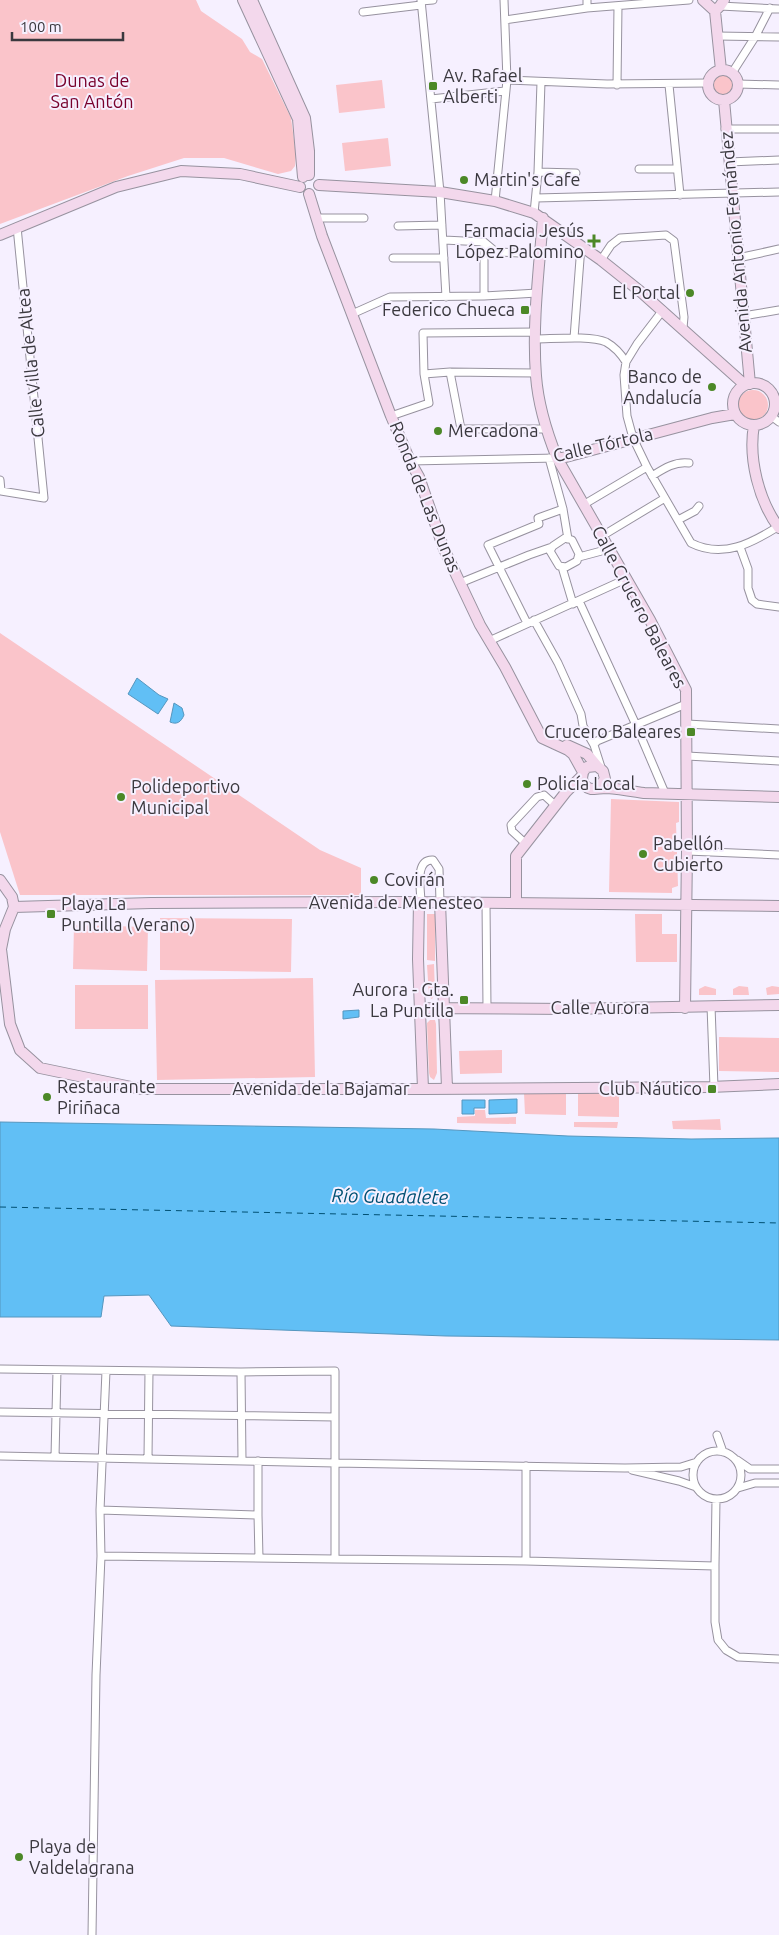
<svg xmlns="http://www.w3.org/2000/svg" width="779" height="1935" viewBox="0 0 779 1935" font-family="Ubuntu,sans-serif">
<rect width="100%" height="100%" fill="#f6f0ff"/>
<path fill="#fac4ca" d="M0 0H196L201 11 242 39 250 52 262 59 291 118 296 155 295 166 291 171 278 174 224 158H184L128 176 0 224Z
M711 84a11 11 0 1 1 22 0a11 11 0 1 1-22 0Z
M382 80 385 108 339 113 336 85Z
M388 138 391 166 345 171 342 143Z
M738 405a15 15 0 1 1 30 0a15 15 0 1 1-30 0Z
M0 633 320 850 361 868V895H20L0 832Z
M611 799 679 802V822L676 823 678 886 672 888V893L609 892Z
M427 914H435V961L427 960Z
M635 914H662V934H677V962H636Z
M160 918 292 919 291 972 160 970Z
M74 925 148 927 147 971 73 969Z
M434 964 435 994 432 999 429 997 427 965Z
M313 978 315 1077 157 1080 155 980Z
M75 985H148V1029H75Z
M705 986 716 989V995H699V989Z
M739 986 748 987 749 995H733V989Z
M772 986 779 987V994L767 995 766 988Z
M430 1020H435L436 1024 437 1073 434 1080 430 1077 429 1073 427 1023Z
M719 1037 779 1038V1072L719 1071Z
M502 1050V1073L460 1074 459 1051Z
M619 1091V1117L578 1116V1093Z
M524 1093H566V1115L525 1114Z
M475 1110H485L486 1118 516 1117V1124L457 1123V1117L475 1116Z
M720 1119 721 1130 673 1129 672 1121Z
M574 1122H618L617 1128 574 1127Z"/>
<path fill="#61bff5" stroke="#5596be" d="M137 678 159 695 168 699 158 714 128 694Z
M174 703 182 708 184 715C181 722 177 725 170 722Z
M359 1010V1017L343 1019V1011Z
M517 1099V1113L489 1114V1100Z
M462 1100H485V1108H474V1114H462Z
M0 1122 434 1129 568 1136 691 1139 779 1138V1340L446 1336 171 1326 149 1295 104 1296 101 1317H0Z"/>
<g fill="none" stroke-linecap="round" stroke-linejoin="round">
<path stroke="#005073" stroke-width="1" stroke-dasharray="6 5" stroke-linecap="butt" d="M0 1207 779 1223"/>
<defs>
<path id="street" d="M421 0 440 192 446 297
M587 0V8
M421 1 433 0
M720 6 779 9
M363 12 421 5
M505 20 587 8 689 0
M717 36 779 37
M732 73 755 37 770 8
M507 80 607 84 708 83
M738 84 779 85
M617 85 618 6
M669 85 680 195
M431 99 505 91
M725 129H779
M729 162 779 160
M639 169H676
M538 172 576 173
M536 198 779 192
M495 201 507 80 504 0
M534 213 538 172 541 82
M316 218H364
M398 226 442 225
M444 240 484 242 496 252 520 253
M393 258H444
M738 258 779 249
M601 260 611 245 620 238 666 235 674 241 684 317 683 328
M484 296V242
M663 310 637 344 626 362 624 375 627 416 633 438 647 467 691 543C723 559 752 543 779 526
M352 314 390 297 484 296 537 293
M743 316 779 310
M574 338 581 246
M535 339C552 339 591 335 606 342 615 347 621 354 626 362
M536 373 450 372 461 429H546
M424 374 450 372
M391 416 429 403 424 374 423 333 536 332
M771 416 779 422
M549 458 563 509 568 539
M410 461 557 458
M652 476C663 469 675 461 689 463
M0 480 1 491 44 498 17 227
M583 505 647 467
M678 520 695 511 699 506
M602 536 665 498
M565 538 572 540 579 554 577 561 566 567 559 566 550 551 553 546Z
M740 547 748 569V588L752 600 757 604 779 607
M579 557 609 549
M562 567 573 604
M460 583 529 555 552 547
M579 601 636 725 665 793
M534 620 558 663 581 714 583 726 594 745
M527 623 488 545 539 524 538 518 563 509
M489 641 626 579
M687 724 779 729
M687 756 779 761
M601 767 594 745 597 741 686 704
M525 843 512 831 511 825 537 797 544 795 556 806
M687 851 779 855
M421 902C421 890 414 859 433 860L439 869 440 902
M486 903 487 1008
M711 1006 714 1087
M0 1369 241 1372 335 1371V1463L0 1456
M241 1372 242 1460
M0 1412 335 1417
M717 1435 723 1452
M693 1475a24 24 0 1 1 48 0a24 24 0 1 1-48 0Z
M55 1457 57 1370
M148 1458 149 1371
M737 1460 750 1469H779
M526 1466V1561L335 1559V1463L625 1468 681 1467 697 1462
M632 1470 679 1481 696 1487
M738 1488 755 1483H779
M100 1510 258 1515V1461
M258 1515 259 1558
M101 1556 335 1559
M526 1561 715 1566 716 1499
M715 1566V1622L718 1640 726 1650 738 1657 779 1659
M92 1935 96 1675 101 1556 100 1510 106 1371"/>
<path id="secondary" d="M243 0 298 119 303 177
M252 0 305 118 309 151V175
M703 0 715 11
M715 11 721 70
M715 11 720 6 724 0
M708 85a15 15 0 1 1 30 0a15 15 0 1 1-30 0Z
M724 100 750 384
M319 185 440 192 495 201 534 213 601 260 641 292 745 385
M309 194 322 236 391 416 410 461 419 477 444 549 480 625 505 667 542 738 568 750 573 754 583 772
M543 218C539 270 532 324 536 376 538 403 547 433 557 458L650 620 686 690 687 851 685 1008
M0 235 116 187 181 171 240 174 300 187
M733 404a21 21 0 1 1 42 0a21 21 0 1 1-42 0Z
M754 425C748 459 759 501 779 528
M557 458H562L712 418 735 414
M567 745 587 754 597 766
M598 788 605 779 603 771 597 766 587 767C580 773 580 786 591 789 596 789 602 788 607 788 620 789 631 791 644 793L779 797
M0 880 12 897 14 907 5 929 1 949 10 1024 20 1050 40 1068 141 1089H423L710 1087 779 1084
M419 902 418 959 423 1089
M440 902 447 1088
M516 903V856L566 792 582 776
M14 907 151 903 405 902 779 906
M421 1008 568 1009 779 1005"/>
</defs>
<use href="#street" stroke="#97929f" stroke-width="9"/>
<use href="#secondary" stroke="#97929f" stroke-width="12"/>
<use href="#street" stroke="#fff" stroke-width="7"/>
<use href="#secondary" stroke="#f3d8ec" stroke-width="10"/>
</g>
<g fill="#4c8827" stroke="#f6f0ff" stroke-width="2">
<rect x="428" y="81" width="10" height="10" rx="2.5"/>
<circle cx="464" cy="180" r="5"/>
<path d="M591.5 233.5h5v5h5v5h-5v5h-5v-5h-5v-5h5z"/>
<circle cx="690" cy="293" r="5"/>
<rect x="520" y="305" width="10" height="10" rx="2.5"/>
<circle cx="712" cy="387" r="5"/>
<circle cx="438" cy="431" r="5"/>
<rect x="686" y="727" width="10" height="10" rx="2.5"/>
<circle cx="527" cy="784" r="5"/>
<circle cx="121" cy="797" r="5"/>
<circle cx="643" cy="854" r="5"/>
<circle cx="374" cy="880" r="5"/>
<rect x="46" y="909" width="10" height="10" rx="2.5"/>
<rect x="459" y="995" width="10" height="10" rx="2.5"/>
<rect x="707" y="1084" width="10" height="10" rx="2.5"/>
<circle cx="47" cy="1097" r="5"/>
<circle cx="19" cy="1857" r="5"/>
</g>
<g text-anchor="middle" stroke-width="4" stroke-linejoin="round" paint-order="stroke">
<g font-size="18" fill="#3a383e" stroke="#f6f0ff" text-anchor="start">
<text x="443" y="82">Av. Rafael<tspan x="443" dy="21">Alberti</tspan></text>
<text x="474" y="186">Martin's Cafe</text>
<text x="584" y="237" text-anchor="end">Farmacia Jesús<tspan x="584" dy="21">López Palomino</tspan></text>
<text x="680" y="299" text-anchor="end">El Portal</text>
<text x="515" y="316" text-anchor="end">Federico Chueca</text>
<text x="702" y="383" text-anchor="end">Banco de<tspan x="702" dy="21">Andalucía</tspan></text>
<text x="448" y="437">Mercadona</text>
<text x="681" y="738" text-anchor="end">Crucero Baleares</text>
<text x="537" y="790">Policía Local</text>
<text x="131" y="793">Polideportivo<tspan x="131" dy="21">Municipal</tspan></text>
<text x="653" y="850">Pabellón<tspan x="653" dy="21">Cubierto</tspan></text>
<text x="384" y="886">Covirán</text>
<text x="61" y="910">Playa La<tspan x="61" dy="21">Puntilla (Verano)</tspan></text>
<text x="454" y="996" text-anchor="end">Aurora - Gta.<tspan x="454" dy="21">La Puntilla</tspan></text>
<text x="57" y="1093">Restaurante<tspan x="57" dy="21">Piriñaca</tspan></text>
<text x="702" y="1095" text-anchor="end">Club Náutico</text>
<text x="29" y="1853">Playa de<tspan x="29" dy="21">Valdelagrana</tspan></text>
</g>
<g font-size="18" fill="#78002c" stroke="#f6f0ff">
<text x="92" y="87">Dunas de<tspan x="92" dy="21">San Antón</tspan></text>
</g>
<g font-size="18" fill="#3a383e" stroke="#f6f0ff">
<text transform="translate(736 242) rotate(-95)" y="6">Avenida Antonio Fernández</text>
<text transform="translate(31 363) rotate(-96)" y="6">Calle Villa de Altea</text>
<text transform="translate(603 445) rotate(-13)" y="6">Calle Tórtola</text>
<text transform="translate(425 497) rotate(68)" y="6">Ronda de Las Dunas</text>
<text transform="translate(639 607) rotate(62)" y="6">Calle Crucero Baleares</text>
<text x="396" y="909">Avenida de Menesteo</text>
<text x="600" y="1014">Calle Aurora</text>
<text x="321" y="1095">Avenida de la Bajamar</text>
</g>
<g font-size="19" font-style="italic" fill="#005073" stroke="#f6f0ff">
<text transform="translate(390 1196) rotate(1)" y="7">Río Guadalete</text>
</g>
</g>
<path d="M12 32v8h111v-8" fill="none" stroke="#3a383e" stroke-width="2.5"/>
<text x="20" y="32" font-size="15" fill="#3a383e" stroke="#f6f0ff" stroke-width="4" paint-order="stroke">100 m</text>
</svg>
